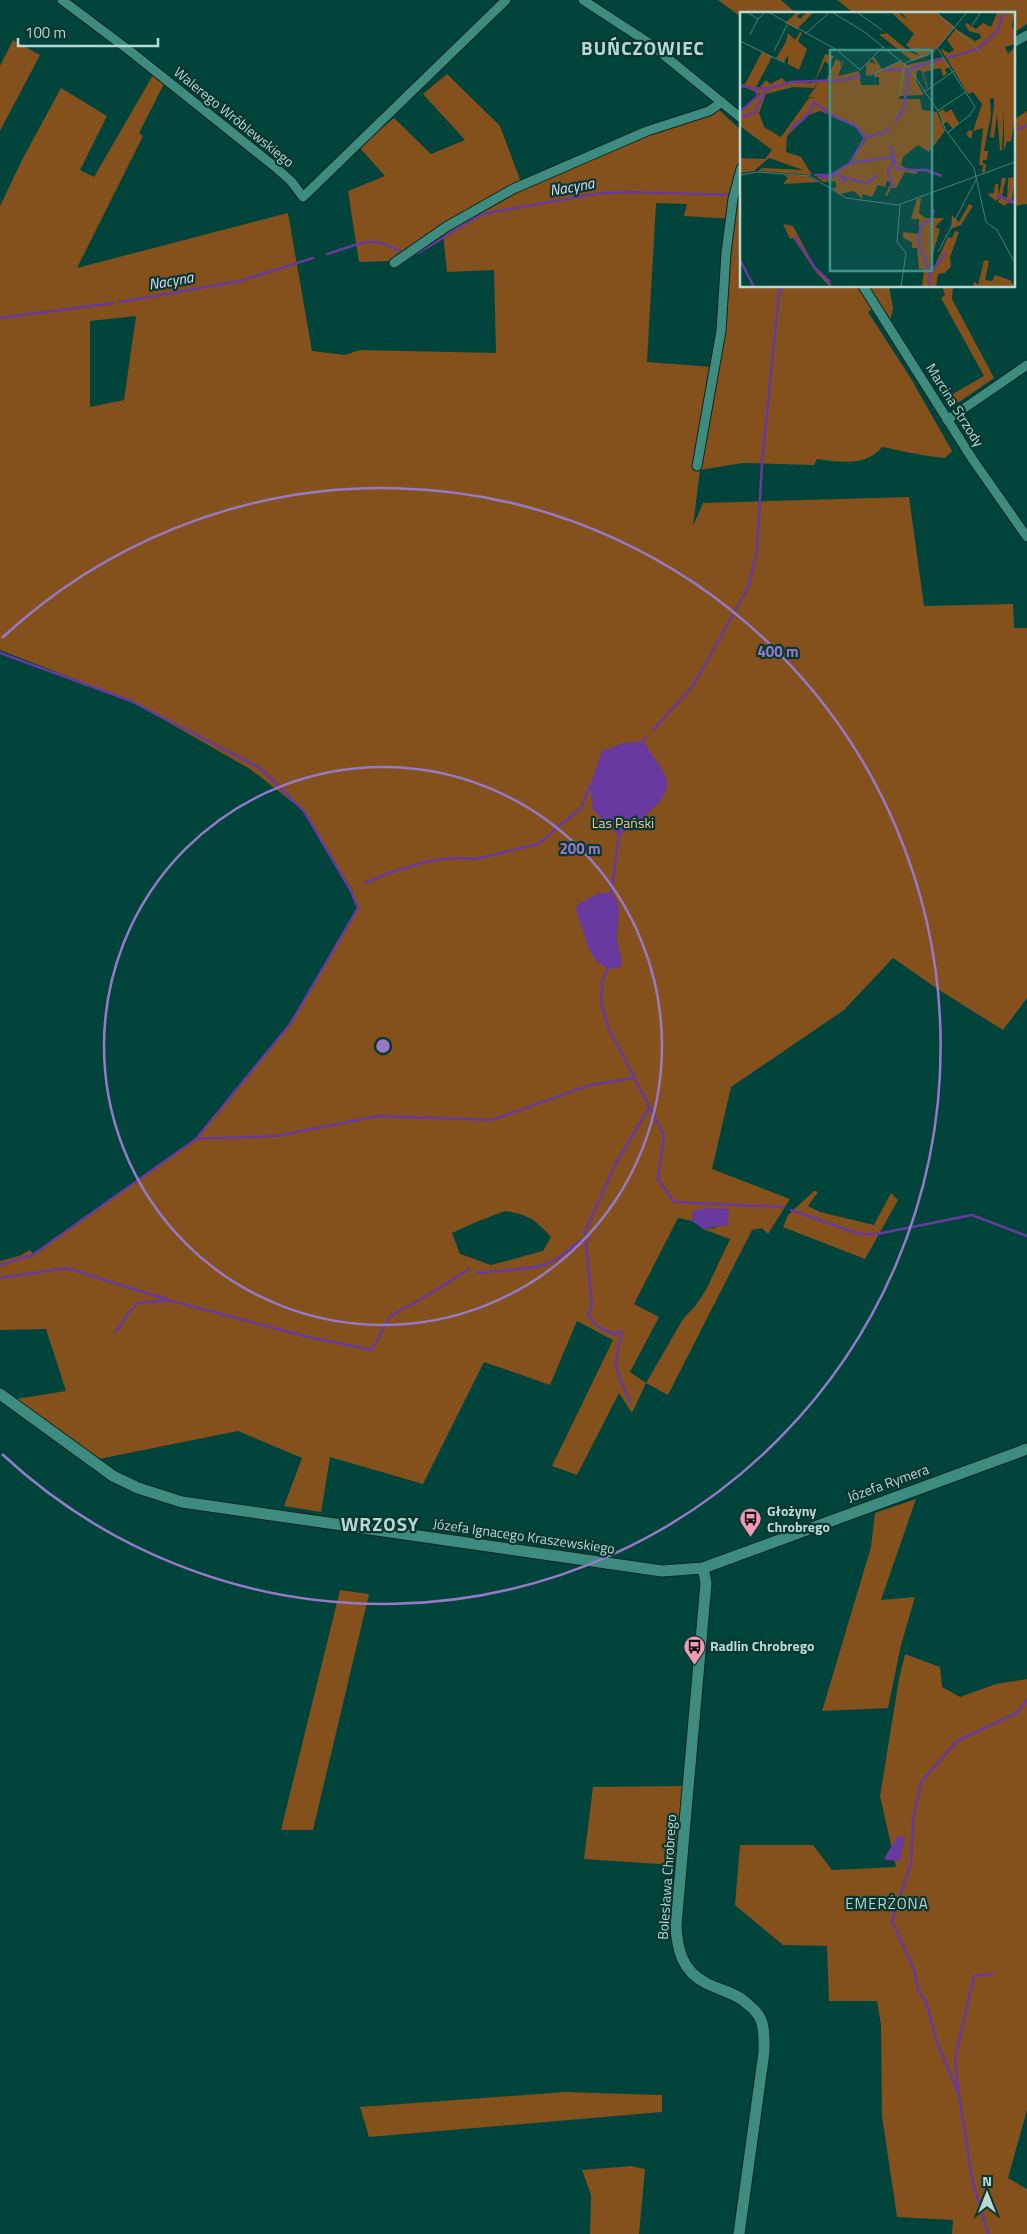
<svg xmlns="http://www.w3.org/2000/svg" width="1027" height="2234" viewBox="0 0 1027 2234" font-family="'Titillium Web',sans-serif">
<rect width="100%" height="100%" fill="#00443c"/>
<path fill="#84501b" fill-rule="evenodd" d="M718 0H781L797 14H741V17Z
M837 0H1027V24L1013 33V14H855Z
M13 40 40 55 0 131V66Z
M447 74 500 126 521 182 718 109 741 130V286H857L872 309 868 312 910 377 952 451 945 458C921 456 904 451 882 447 866 467 839 462 817 459L814 465 743 463 700 470 693 526 703 503 909 497 924 606 1013 604 1014 628H1027V998L1003 1030 939 990 893 958 844 1010 731 1087 712 1169 790 1199 768 1234 762 1228 752 1230 668 1395 646 1383 632 1413 619 1393 577 1475 552 1466 613 1340 577 1321 550 1385 484 1362 423 1484 330 1457 321 1512 284 1506 302 1458 238 1431 99 1459 16 1399 66 1391 46 1329 0 1330V1261L19 1256 30 1250 34 1255 196 1139 291 1023 358 908 352 890 304 811 250 769 131 701 0 650V206L23 158 61 88 107 116 80 170 94 177 153 75 165 82 139 133 143 136 77 268 288 213 312 351 345 355 360 350 496 353 494 270 447 272 442 224 391 261 359 262 348 191 385 176 359 147 394 118 431 154 465 140 423 94ZM656 203 687 204 684 216 735 219 713 367 647 362ZM136 316 124 400 90 407V321ZM505 1211C530 1215 534 1219 551 1237L543 1251 491 1265 460 1254 452 1233 476 1222ZM693 1211 716 1228 703 1229 730 1239 706 1290 696 1305 683 1319 646 1383 630 1372 659 1317 634 1304 678 1218 692 1221Z
M1027 111V204L1013 206V118L1015 119Z
M865 286H889L893 308 889 327Z
M942 286H953L952 299 994 378 959 402H951L944 399 984 376 941 298 945 295Z
M814 1191 818 1192 808 1206 820 1212 874 1225 891 1193 898 1200 865 1259 783 1227 788 1215Z
M916 1499 881 1600 915 1597 901 1645 888 1708 822 1711 871 1547 875 1513Z
M340 1590 369 1594 313 1830H281Z
M905 1654 940 1667 942 1687 960 1697 996 1684 1027 1679V2110L1008 2178 1027 2189V2234H952L953 2220 897 2217 882 2116 881 2025 877 2001H829L827 1946 783 1945 735 1905 740 1845H813L832 1870 896 1867 880 1796 899 1679Z
M682 1786 684 1791 677 1862 673 1865 584 1859 593 1787Z
M565 2092 662 2095V2112L369 2137 360 2107Z
M631 2166 645 2169 639 2234H590L591 2195 582 2170Z"/>
<path fill="#683a9f" d="M643 741C650 753 664 768 667 782 670 801 632 826 619 836L593 810 590 786 602 751 623 743Z
M599 893H611C625 906 616 922 617 939 618 947 621 955 622 963L619 968C587 973 586 932 576 911L578 904Z
M706 1208 729 1209 728 1225 703 1229 692 1221 693 1211Z
M898 1836 905 1837 900 1861 886 1860 884 1858Z"/>
<g fill="none" stroke-linecap="round" stroke-linejoin="round">
<path stroke="#683a9f" stroke-width="2.5" d="M1013 131 1027 126
M418 253 479 216 487 213 601 193 629 192 731 195
M327 254C359 245 369 234 400 251
M120 302 240 281 313 258
M0 318 114 303
M0 653 131 701 260 768 304 811 351 891 358 908 291 1023 196 1139 34 1254 0 1265
M653 730 693 686 748 588 757 552 762 463 779 293 782 286
M643 741 646 737
M365 883 389 873 425 862 449 858 476 859 538 844 581 808 590 786
M611 893 619 836
M608 968 602 981 601 1002 608 1027 664 1135 658 1179 674 1202 783 1207
M196 1139 276 1136 378 1116 492 1120 590 1085 633 1078
M791 1210 859 1234H877L972 1215 1027 1236
M477 1272 480 1273C499 1270 530 1270 547 1264 562 1259 572 1244 587 1238
M0 1278 66 1268 166 1299
M116 1332 127 1315 138 1303 168 1300 308 1337 372 1350 390 1316 425 1297 469 1269
M630 1402C618 1371 610 1370 622 1335L620 1331H617L616 1335 598 1327 588 1315 592 1306 585 1232 615 1165 649 1108
M958 2090 955 2059 974 1976 993 1974
M988 2234 973 2183 959 2095 937 2042 926 2002 918 1990 915 1972 892 1921 911 1863 913 1820 921 1782 957 1741 1017 1713 1027 1700"/>
<defs>
<path id="minor" d="M62 0 130 51 274 166 291 181 303 197 506 0
M583 0 649 43 741 118
M1013 43 1027 35
M394 263 446 227 513 189 647 131 709 111 722 102
M863 286 973 460 1027 537
M947 420 1027 365
M697 466 721 331 726 253 733 199 741 169"/>
<path id="tertiary" d="M0 1394 113 1476 138 1488 182 1502 662 1571 703 1568 1027 1449
M703 1568 706 1583 676 1925C677 1949 682 1971 706 1983 719 1990 733 1992 744 2001 750 2006 756 2010 760 2018 765 2028 764 2041 764 2052L739 2234"/>
</defs>
<use href="#minor" stroke="#0d2622" stroke-width="11"/>
<use href="#tertiary" stroke="#0d2622" stroke-width="13"/>
<use href="#minor" stroke="#3e8c7f" stroke-width="9"/>
<use href="#tertiary" stroke="#3e8c7f" stroke-width="11"/>
</g>
<g fill="none" stroke="#967ac8" stroke-width="2.5">
<circle cx="383" cy="1046" r="279"/>
<path d="M2 638A558 558 0 1 1 2 1454"/>
</g>
<defs>
<symbol id="bus-pin" viewBox="-11 -11 22 30"><path d="M0 17L-7.5 6A9.5 9.5 0 1 1 7.5 6Z" fill="#f19ab3" stroke="#0c3731"/><path d="M-5-6H5V4H4V6H2V4H-2V6H-4V4H-5ZM-3.5-4V0h7V-4ZM-3.5 1.2v1.5H-2V1.2ZM2 1.2v1.5H3.5V1.2Z" fill="#111"/></symbol>
</defs>
<g fill-rule="evenodd">
<use href="#bus-pin" x="738" y="1506" width="25" height="34"/>
<use href="#bus-pin" x="682" y="1634" width="25" height="34"/>
</g>
<g text-anchor="middle" stroke-width="4.5" stroke-linejoin="round" paint-order="stroke">
<g font-size="14" fill="#b6dad3" stroke="#0c3731">
<text transform="translate(234 117) rotate(39)" y="5">Walerego Wróblewskiego</text>
<text transform="translate(955 405) rotate(58)" y="5">Marcina Strzody</text>
<text transform="translate(888 1483) rotate(-20)" y="5">Józefa Rymera</text>
<text transform="translate(524 1536) rotate(8)" y="5">Józefa Ignacego Kraszewskiego</text>
<text transform="translate(667 1877) rotate(-86)" y="5">Bolesława Chrobrego</text>
</g>
<g font-size="14" fill="#f1c29b" stroke="#0c3731">
<text x="623" y="828">Las Pański</text>
</g>
<g font-size="14" font-weight="bold" fill="#b6dad3" stroke="#0c3731" text-anchor="start">
<text x="767" y="1516">Głożyny<tspan x="767" dy="16">Chrobrego</tspan></text>
<text x="710" y="1651">Radlin Chrobrego</text>
</g>
<g font-size="15" font-style="italic" fill="#e4dbf5" stroke="#0c3731">
<text transform="translate(572 187) rotate(-10)" y="5">Nacyna</text>
<text transform="translate(171 281) rotate(-10)" y="5">Nacyna</text>
</g>
<g font-size="15" letter-spacing="1" fill="#b6dad3" stroke="#0c3731">
<text x="887" y="1909">EMERŻONA</text>
</g>
<g font-size="19" font-weight="bold" letter-spacing="1" fill="#b6dad3" stroke="#0c3731">
<text x="643" y="55">BUŃCZOWIEC</text>
<text x="380" y="1531">WRZOSY</text>
</g>
</g>
<g transform="translate(740 12)">
<rect width="275" height="275" fill="#00443c"/>
<path d="M57 0H62L57 4 60 7 67 0H74L57 17 45 11ZM151 0H158L168 9 161 0H196L215 15 197 36 187 44 172 49 139 22H146L143 18 170 40 180 44 166 33 174 22ZM257 1H274L272 15 275 16V32L265 35 268 42 275 35V105L271 130 267 129 264 139V98L262 139 260 138 257 102 254 126 250 125 254 93V86L250 87 251 103 244 139H248L247 148H243V152H246L245 160 242 161 243 153H239L243 116 233 119 231 127 226 122 229 118 233 119 242 92 233 80 228 82 207 47 227 41 206 46 200 36 209 41 214 38 207 28 216 17 235 29 241 26 240 22 229 19 225 13 227 11 236 17 243 11 251 15ZM60 20 62 21 58 29 67 37 59 58 48 52V43L44 50 36 46 46 30 48 21 55 28ZM22 40 32 45 16 75 19 76 26 68 30 72 42 66 47 71H74L85 42 94 44 89 53 85 49 76 67 77 68H86L96 47 101 50 100 55 105 46 98 64 119 59 121 73H139V65H134V61L126 64V53L129 50 136 52 132 47 134 45 142 57 161 49 167 53 203 45 210 55 205 57 207 62 203 64 201 56 183 60 188 75 185 78 187 75 181 58 177 59 176 69 184 83 160 84 159 87H180L182 98 197 100 205 119 189 140 178 133 163 145 161 153 168 158 179 157 176 162 165 160 156 176H151L147 184 145 183 151 171 147 169 145 175 138 173 132 185 123 182 122 187 114 179 100 182 92 176 97 175 95 169 84 170 76 165 94 162 110 151 126 128 115 114 80 99 69 103 47 124 46 140 61 145 72 163 18 159 22 156 63 158 29 146 14 159 0 161V146L25 147 32 138 0 114V100L20 82 0 73 5 72ZM78 69 75 76 68 85H76L69 86 41 125 24 115 19 101 26 82 53 75 74 76ZM203 97 206 101 211 97 219 111 213 117 207 110 203 112 199 100ZM44 163 67 164 79 170 43 172 48 166ZM275 165 272 188 275 192 267 191 265 194 258 190 260 185 256 189 247 182 254 181 255 172H258L259 183 262 166H266L262 184 267 186 268 166ZM181 186 179 201 185 206H204L195 215 200 217 190 253 194 255 208 225 212 226 215 219 219 220 210 245 211 254 205 261 198 262 196 275H182L184 257H179L177 236H172V230L163 226V220L179 222V207H171L177 187ZM229 192 233 194 221 213 211 217 212 203 219 210ZM43 212 53 214 75 255 89 268 90 275 76 260 53 226 50 227ZM244 248 249 249 245 268 252 269 255 263 270 268 275 275H233L234 269 238 273Z" fill="#84501b" fill-rule="evenodd"/>
<path fill="none" stroke="#683a9f" stroke-width="2.5" d="M206 46 238 37 257 20 264 0M144 58 162 57M166 58 202 47M103 68 121 64M0 74 27 77 51 70 102 68M0 100 18 84 15 77M0 106 15 100 26 78M155 110 164 96 169 59M50 118 69 101 74 90 91 103 116 114 125 126 110 151 91 163H74M126 125 143 121 149 116M150 134 157 157H168M111 151 153 145M169 158H186L202 164M80 166 97 163 105 166M102 170 107 166 127 171 137 163M153 176 148 160 154 147M257 183 275 191M54 224 75 256 89 269 90 275M0 248 14 275M190 262 206 241M189 275 190 262 178 228 181 214 192 206 194 197"/>
<path fill="none" stroke="#498078" stroke-width="1" d="M7 0 18 7 25 0M28 0 97 38 120 58 143 35M92 0 126 21 169 56 200 102 205 117 234 156 246 210 257 218 275 251M117 0 142 18M196 0 244 43M232 13 241 0M65 22 90 0M10 23 18 7M0 29 45 51M198 37 235 95 230 103 207 121M34 39 47 13M165 51 194 40 227 0M129 64 162 48M184 80 214 59M159 84 165 51M197 99 226 80M0 163 17 160 70 164 106 186 158 193 275 150M160 193 157 230 166 241 161 275M198 240 237 166"/>
<path fill="#41948c" fill-opacity="0.15" stroke="#41948c" stroke-width="2.5" d="M90 38H192V259H90Z"/>
<rect width="275" height="275" fill="none" stroke="#b6dad3" stroke-width="2.5"/>
</g>
<circle cx="383" cy="1046" r="8" fill="#967ac8" stroke="#0c3731" stroke-width="2.5"/>
<g font-size="15" text-anchor="middle" font-weight="bold" fill="#967ac8" stroke="#0c3731" stroke-width="4.5" stroke-linejoin="round" paint-order="stroke">
<text x="778" y="657">400 m</text>
<text x="580" y="854">200 m</text>
</g>
<g transform="translate(987 2194)" stroke="#0c3731" stroke-width="4" paint-order="stroke">
<path d="M0-4L9 19L0 12L-9 19Z" fill="#b6dad3"/>
<text y="-8" font-size="14" font-weight="bold" text-anchor="middle" fill="#b6dad3">N</text>
</g>
<path d="M18 38v8h140v-8" fill="none" stroke="#b6dad3" stroke-width="2.5"/>
<text x="25" y="38" font-size="15" fill="#b6dad3" stroke="#0c3731" stroke-width="4" paint-order="stroke">100 m</text>
</svg>
